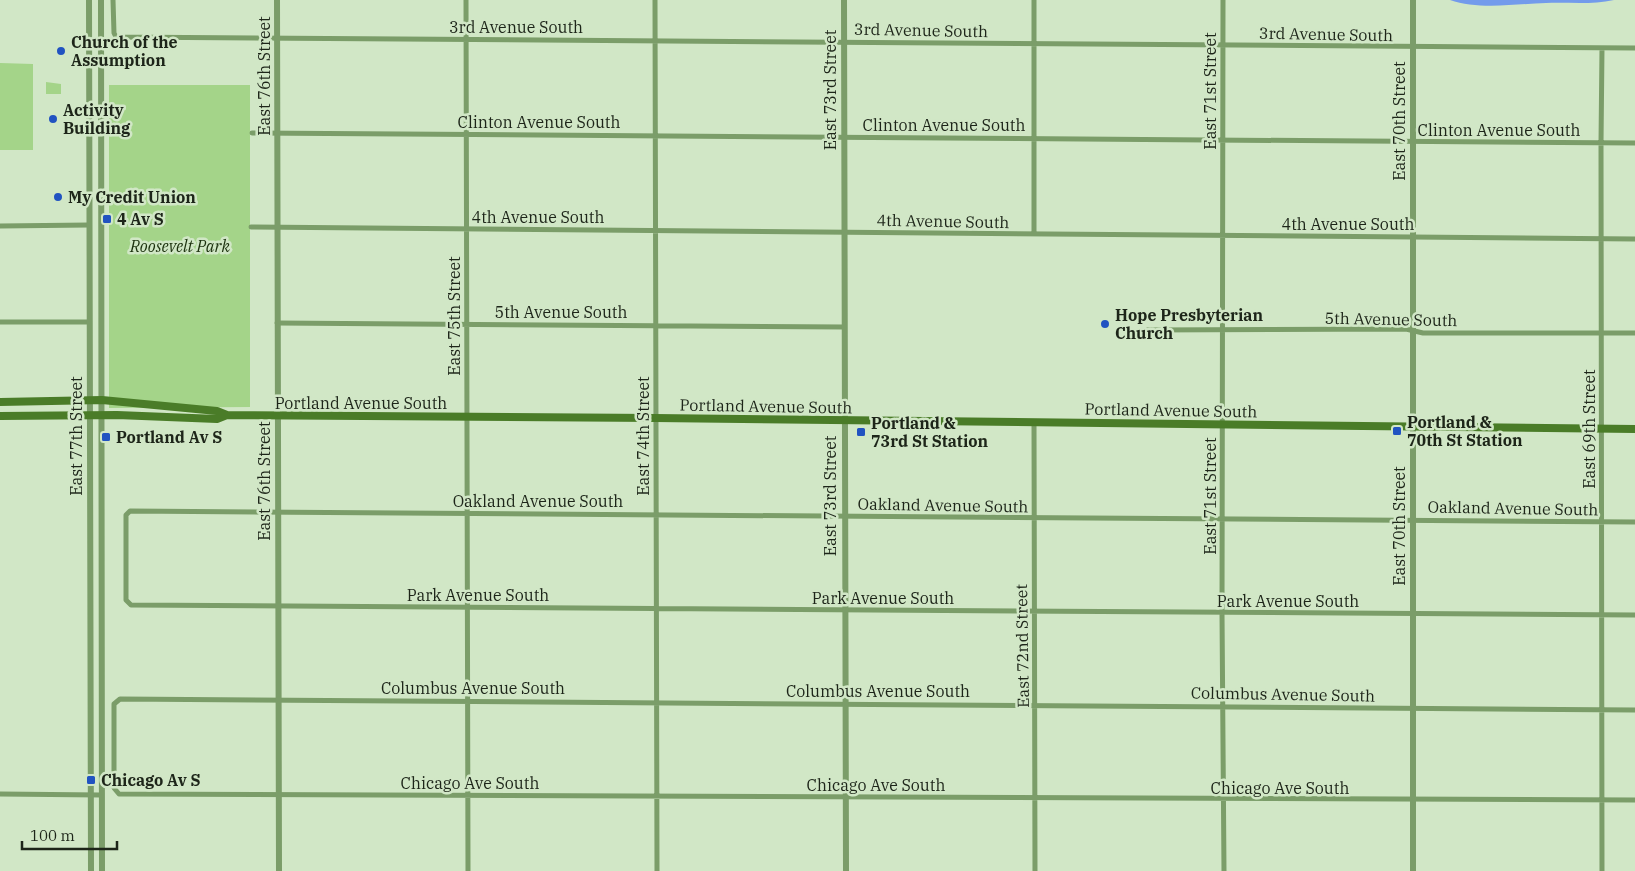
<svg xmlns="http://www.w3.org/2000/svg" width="1635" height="871" viewBox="0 0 1635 871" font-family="'IBM Plex Serif',serif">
<rect width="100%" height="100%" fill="#d1e7c6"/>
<path fill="#a4d489" d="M0 63 33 64V150H0Z
M46 82 61 84V94H46Z
M109 85H250V407L109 408Z"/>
<path fill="#739beb" d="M1450 0H1614C1591 5 1569 2 1546 3 1516 4 1478 10 1450 0Z"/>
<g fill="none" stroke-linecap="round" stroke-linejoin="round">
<path stroke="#7b9d69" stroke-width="5" d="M113 0 114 33 116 37 1635 48
M466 0 468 871
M655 0 657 871
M1034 0V234
M1223 0 1222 613 1224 871
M252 133 1635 143
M0 226 89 225
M251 227 1635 239
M0 322H89
M277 323 844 327
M1147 330 1406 329 1423 333H1635
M1034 422 1035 871
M1635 522 130 511 126 515V600L131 605 1635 615
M1635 710 120 699 114 704V788L119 794 1635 800
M0 794 101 795
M1602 871 1601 143 1602 48"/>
<path stroke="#7b9d69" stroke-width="6" d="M89 0 91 871
M101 0 102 871
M277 0 279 871
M844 0 846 871
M1413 0V871"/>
<path stroke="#4a7c28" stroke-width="8" d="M0 402 102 400 217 411 227 415
M0 416 117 415 217 419 227 415 655 418 1635 429"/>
</g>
<g fill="#2153c1" stroke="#d1e7c6" stroke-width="2">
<circle cx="61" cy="51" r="5"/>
<circle cx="53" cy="119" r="5"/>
<circle cx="58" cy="197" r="5"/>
<rect x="102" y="214" width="10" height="10" rx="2.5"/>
<circle cx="1105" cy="324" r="5"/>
<rect x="1392" y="426" width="10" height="10" rx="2.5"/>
<rect x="856" y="427" width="10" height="10" rx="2.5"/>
<rect x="101" y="432" width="10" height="10" rx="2.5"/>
<rect x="86" y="775" width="10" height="10" rx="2.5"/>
</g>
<g text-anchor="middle" stroke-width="5" stroke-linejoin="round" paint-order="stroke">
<g font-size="16" fill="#1d2519" stroke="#d1e7c6">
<text x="516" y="33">3rd Avenue South</text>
<text transform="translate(921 30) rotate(1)" y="6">3rd Avenue South</text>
<text transform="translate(1326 34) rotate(1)" y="6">3rd Avenue South</text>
<text transform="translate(264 76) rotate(-90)" y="6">East 76th Street</text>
<text transform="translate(830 90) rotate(-90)" y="6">East 73rd Street</text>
<text transform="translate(1210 91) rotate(-90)" y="6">East 71st Street</text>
<text transform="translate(1399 121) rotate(-90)" y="6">East 70th Street</text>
<text x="539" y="128">Clinton Avenue South</text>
<text x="944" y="131">Clinton Avenue South</text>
<text x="1499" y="136">Clinton Avenue South</text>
<text x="538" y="223">4th Avenue South</text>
<text transform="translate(943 221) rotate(1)" y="6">4th Avenue South</text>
<text x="1348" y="230">4th Avenue South</text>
<text x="561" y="318">5th Avenue South</text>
<text transform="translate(454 316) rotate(-90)" y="6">East 75th Street</text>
<text transform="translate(1391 319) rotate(1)" y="6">5th Avenue South</text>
<text x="361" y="409">Portland Avenue South</text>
<text transform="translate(766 406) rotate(1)" y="6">Portland Avenue South</text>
<text transform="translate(1171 410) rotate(1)" y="6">Portland Avenue South</text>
<text transform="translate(1589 429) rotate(-90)" y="6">East 69th Street</text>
<text transform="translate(76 436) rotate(-90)" y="6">East 77th Street</text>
<text transform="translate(643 436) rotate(-90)" y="6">East 74th Street</text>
<text transform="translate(264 481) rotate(-90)" y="6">East 76th Street</text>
<text transform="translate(830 496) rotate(-90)" y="6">East 73rd Street</text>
<text transform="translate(1210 496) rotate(-90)" y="6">East 71st Street</text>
<text x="538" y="507">Oakland Avenue South</text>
<text transform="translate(943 505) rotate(1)" y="6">Oakland Avenue South</text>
<text transform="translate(1513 508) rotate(1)" y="6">Oakland Avenue South</text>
<text transform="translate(1399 526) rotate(-90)" y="6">East 70th Street</text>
<text x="478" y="601">Park Avenue South</text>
<text x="883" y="604">Park Avenue South</text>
<text x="1288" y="607">Park Avenue South</text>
<text transform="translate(1022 646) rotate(-91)" y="6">East 72nd Street</text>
<text x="473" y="694">Columbus Avenue South</text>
<text x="878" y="697">Columbus Avenue South</text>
<text transform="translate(1283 694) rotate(1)" y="6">Columbus Avenue South</text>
<text x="470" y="789">Chicago Ave South</text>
<text x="876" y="791">Chicago Ave South</text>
<text x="1280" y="794">Chicago Ave South</text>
</g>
<g font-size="16" font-weight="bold" fill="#1d2519" stroke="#d1e7c6" text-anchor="start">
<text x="71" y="48">Church of the<tspan x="71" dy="18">Assumption</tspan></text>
<text x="63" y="116">Activity<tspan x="63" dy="18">Building</tspan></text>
<text x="68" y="203">My Credit Union</text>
<text x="117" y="225">4 Av S</text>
<text x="1115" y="321">Hope Presbyterian<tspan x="1115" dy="18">Church</tspan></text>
<text x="1407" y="428">Portland &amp;<tspan x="1407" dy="18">70th St Station</tspan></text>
<text x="871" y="429">Portland &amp;<tspan x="871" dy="18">73rd St Station</tspan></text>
<text x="116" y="443">Portland Av S</text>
<text x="101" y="786">Chicago Av S</text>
</g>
<g font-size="16" font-style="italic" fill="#1b300d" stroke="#d1e7c6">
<text x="180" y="252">Roosevelt Park</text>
</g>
</g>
<path d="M22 841v8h95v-8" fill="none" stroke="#1d2519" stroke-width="2.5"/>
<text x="30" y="841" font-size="15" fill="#1d2519" stroke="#d1e7c6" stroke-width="4" paint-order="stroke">100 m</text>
</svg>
